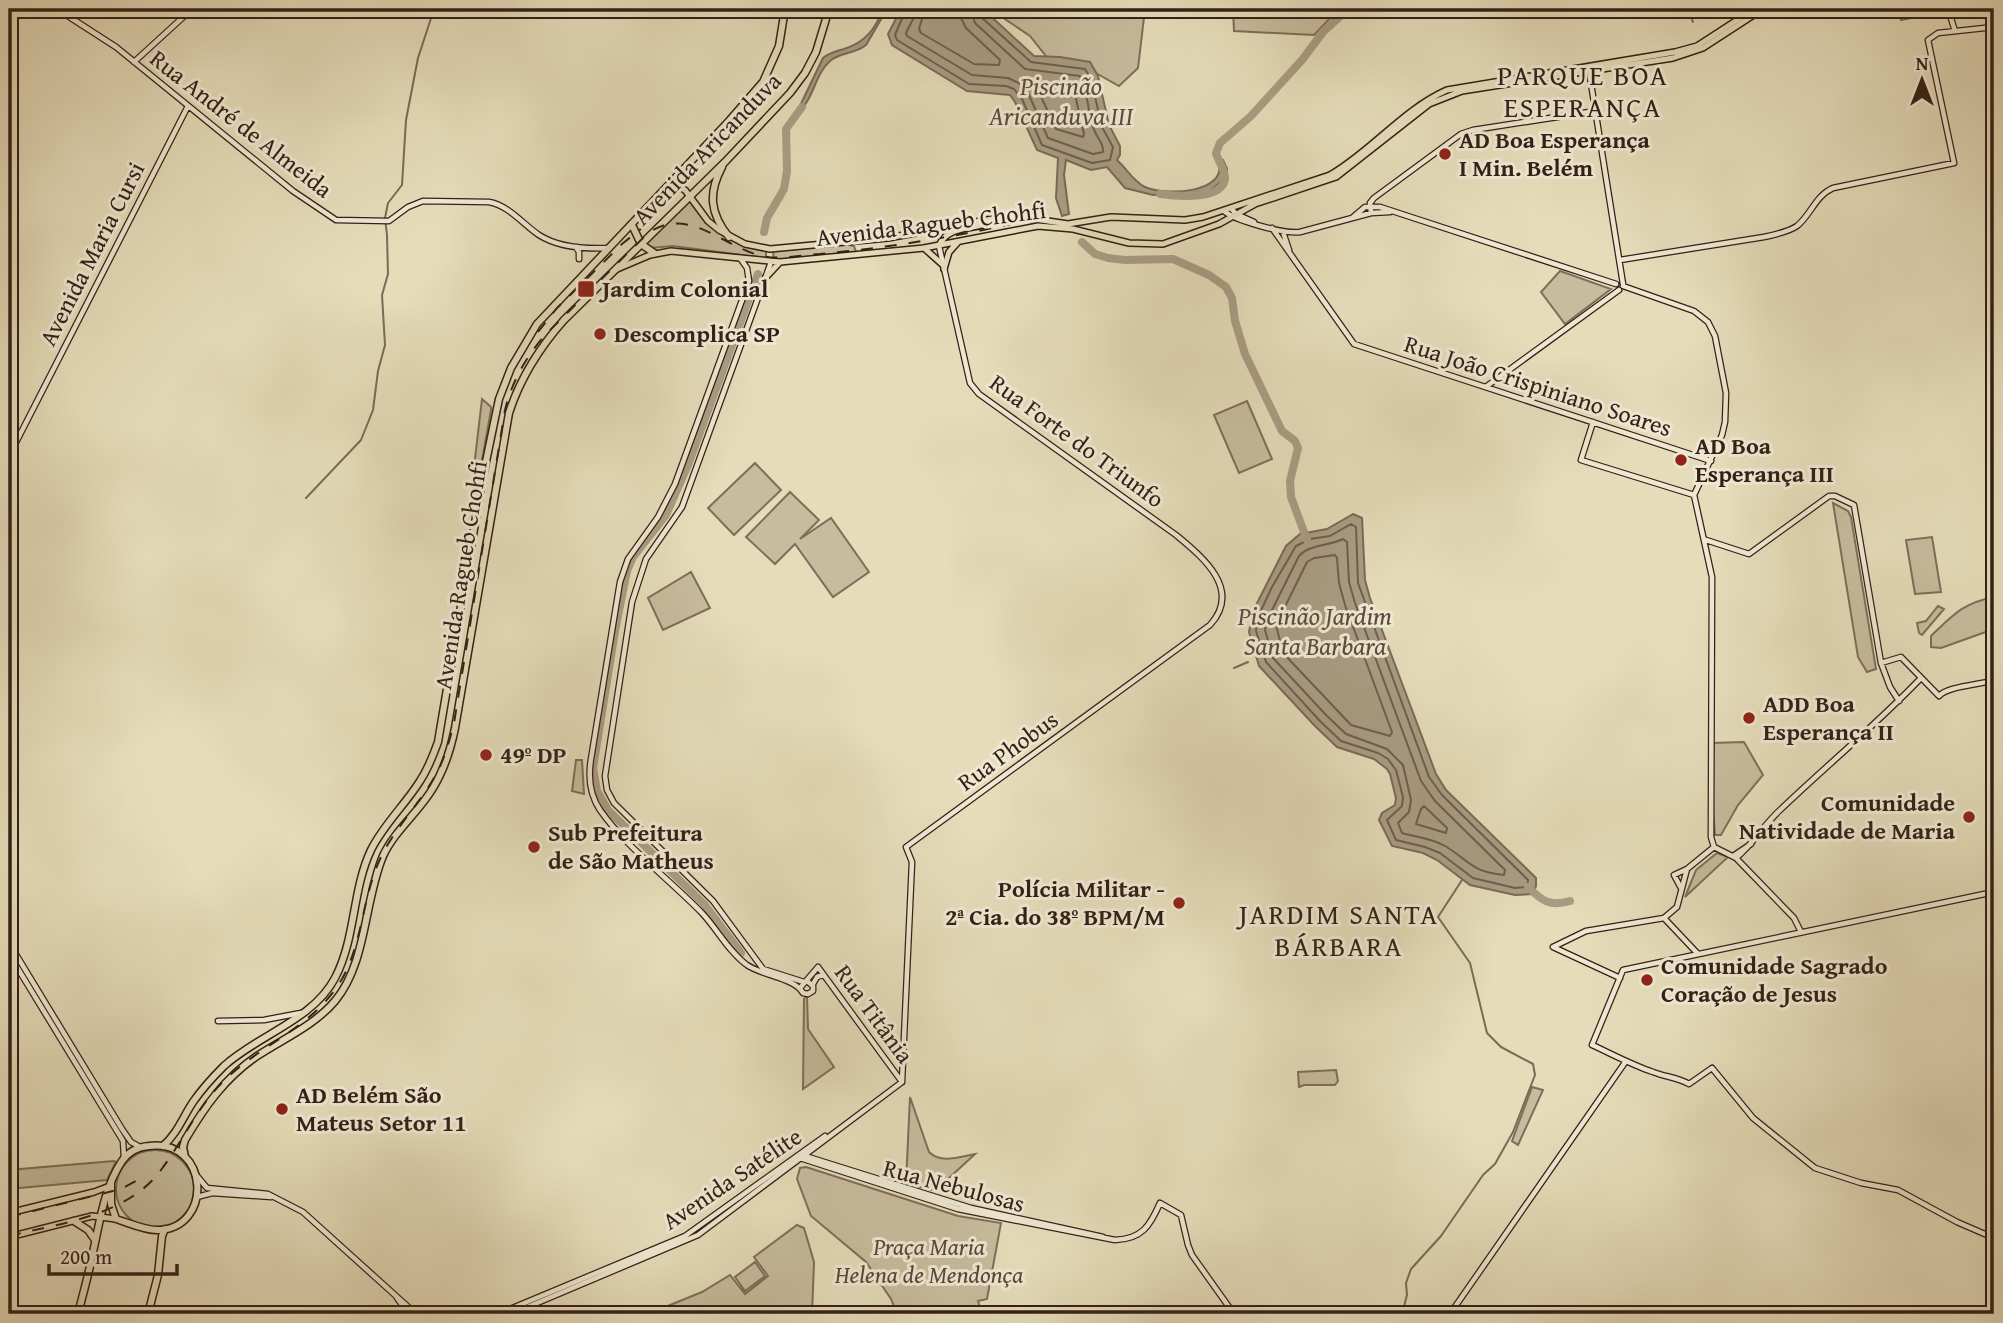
<svg xmlns="http://www.w3.org/2000/svg" width="2003" height="1323" viewBox="0 0 2003 1323" font-family="'Gentium Book Plus',serif">
<rect width="100%" height="100%" fill="#e5dcba"/>
<filter id="stains"><feTurbulence type="fractalNoise" baseFrequency=".00286" numOctaves="4"/><feColorMatrix values="0 0 0 0 .2 0 0 0 0 .09 0 0 0 0 .02 0 0 0 .5 -.17"/></filter>
<radialGradient id="worn" r=".72"><stop offset=".6" stop-color="#630" stop-opacity="0"/><stop offset="1" stop-color="#630" stop-opacity=".3"/></radialGradient>
<path fill="#c7bc9e" stroke="#7e6e5a" stroke-width="2" d="M990 9H1145L1138 68 1119 86 1094 72 1065 80 1030 36Z
M1233 9H1339L1314 35 1234 31Z
M1899 9H1929L1930 14 1901 20Z
M688 198C705 229 736 237 766 251V258L673 246 650 248 643 243Z
M844 244 854 246 856 252 774 260 773 251Z
M1560 271 1611 289 1565 324 1541 292Z
M482 399 491 407V410L481 466 477 470 474 467Z
M1247 401 1272 459 1239 473 1214 415Z
M755 463 781 490 734 535 708 508Z
M790 492 819 520 800 539 831 518 869 572 833 597 795 544 775 564 746 537Z
M1833 503 1848 511 1851 517 1876 669 1867 672 1858 657Z
M1932 537 1941 592 1915 594 1906 540Z
M691 572 710 608 663 630 648 598Z
M1994 597V629L1941 648 1931 647V636C1953 615 1963 603 1994 597Z
M1938 606 1944 609 1922 635 1919 633 1917 623 1926 621Z
M1744 742 1763 775 1738 805 1721 835H1715L1712 797V743Z
M576 760H582L584 794 572 791Z
M1717 853 1728 857 1685 897 1696 870Z
M807 995 808 1029 834 1067 803 1089 804 999Z
M1336 1070 1338 1081 1335 1085H1304L1299 1087 1298 1072Z
M1532 1087 1543 1090 1518 1145 1512 1141Z
M910 1097 929 1152C941 1164 959 1157 975 1154L948 1179 931 1190 906 1183Z
M116 1189a39 39 0 1 1 78 0a39 39 0 1 1-78 0Z
M114 1161 116 1162 107 1180 9 1189V1170Z
M806 1167 958 1216 1001 1223 987 1299 978 1301 982 1314H970L964 1307H956L955 1312 944 1311 938 1314H897L891 1299 866 1262 811 1216 797 1179 800 1168Z
M797 1225 804 1228 814 1262 812 1314H648L702 1292 730 1275 745 1294 768 1276 754 1257Z
M755 1262 765 1276 745 1291 735 1277Z"/>
<path fill="#a99c83" stroke="#7a6a58" stroke-width="2" d="M883 9H887L866 45C856 54 840 52 830 61 814 75 814 101 796 114L823 58C829 53 836 51 844 49 866 42 875 29 883 9Z
M901 9H983L1034 56 1060 57 1090 62 1098 76 1109 125 1120 146V155L1117 160C1127 169 1133 181 1145 187 1164 196 1230 194 1218 160H1223L1227 169 1226 178 1208 192 1153 195 1125 188 1107 167 1091 170 1066 160 1064 175 1069 214 1062 216 1056 198 1058 158 1037 150 1015 102 1010 95 967 91 892 45 888 34Z
M1353 514 1362 518 1365 580 1370 598 1436 774 1446 790 1536 878V886L1533 894 1515 895 1470 885 1437 860 1423 853 1392 846 1379 820 1382 813 1395 805 1396 798 1390 774 1387 769 1374 759 1337 747 1315 726 1259 666 1249 632 1253 611 1286 546 1300 534 1327 529Z"/>
<g fill="none" stroke-linecap="round" stroke-linejoin="round">
<path stroke="#6e5e4d" stroke-width="2" d="M906 9 895 35 897 40 969 84 1006 86 1014 89 1022 99 1042 145 1092 163 1110 160 1113 147 1102 127 1091 79 1085 69 1031 62 981 17 979 9
M915 9 914 17 906 33 907 36 972 75 1008 78 1019 83 1029 95 1048 138 1093 154 1103 152C1104 144 1098 139 1095 132 1087 114 1089 93 1080 76L1025 69 975 23 970 9
M925 9 919 29 921 33 974 64 999 65 1000 60 966 28 961 18 960 9
M1041 83 1073 86 1084 134 1083 137 1056 129 1037 88Z
M1351 524 1356 527 1358 583 1429 777 1442 795 1528 880 1527 887 1515 888 1473 878 1440 853 1425 847 1396 840 1387 820 1402 806 1403 797 1396 770 1388 759 1378 753 1341 741 1320 721 1266 662 1256 631 1257 619 1272 587 1296 546 1310 539 1330 536Z
M1343 539 1347 542 1349 582 1355 603 1421 781 1435 801 1505 870 1504 875C1471 872 1470 861 1445 846 1432 838 1416 837 1402 833L1398 823 1409 812 1411 800 1403 765 1387 749 1346 734 1326 715 1273 658 1265 630 1266 622 1299 556C1310 544 1329 546 1343 539Z
M1335 555 1337 558 1339 583 1345 605 1392 732 1390 736 1351 725 1283 653 1276 625 1307 562 1314 558Z
M1424 806 1447 828 1446 833 1416 824 1421 809Z"/>
<path stroke="#7a6a58" stroke-width="2" d="M1688 9 1693 22
M306 498 361 440 373 410 378 371 385 345 382 295 388 274 387 235 385 218 388 203 402 185 406 120 418 58 434 9
M1234 668 1248 662
M1402 1314 1407 1295 1406 1283 1411 1269 1441 1236 1483 1175 1495 1164 1513 1132 1535 1075 1533 1064 1501 1047 1487 1033 1470 963 1438 917 1462 880"/>
<path stroke="#a99c83" stroke-width="8" d="M1160 194C1175 196 1222 201 1225 179 1226 171 1218 161 1216 153L1220 143 1251 116 1302 60 1323 32 1348 9
M764 232 767 218 784 189 787 171 786 129 802 107
M1082 242 1095 254 1108 258 1125 260 1173 259 1209 275 1226 287 1232 298 1235 321 1245 354 1282 431 1295 441 1298 448 1290 481 1291 497 1307 540
M1528 887C1542 901 1550 907 1570 901
M741 953 704 904 608 810 597 791 593 768 615 631 627 571 633 557 666 515 688 465 758 274"/>
<defs>
<path id="secondary" d="M57 9 116 47 293 191 336 220 389 221 408 207 423 201 489 202C508 205 524 225 539 235 559 248 587 249 609 248
M1948 9 1955 31
M134 62 192 9
M1589 71 1623 284
M1231 208 1236 214 1254 222
M1224 211C1236 221 1284 234 1300 232L1371 213 1390 212
M1371 213 1370 203 1374 198 1461 134 1473 130 1596 111
M1352 218 1365 207H1380L1616 284
M1272 228 1354 344 1711 461
M1283 232 1289 250
M576 247 579 252V259
M740 258 747 268 749 281 675 484 658 517 628 559 620 582 591 759C588 777 590 795 600 810 625 846 671 881 702 913 717 929 729 952 747 965 763 976 795 978 803 993L808 994 813 991V986L807 981
M1620 260 1764 237C1774 235 1788 232 1797 226 1811 215 1815 196 1833 188L1954 163 1928 40 1938 33 1994 27
M771 262 682 507 646 559 632 602 605 776 607 790 614 803 713 901 763 969 804 982
M1623 286 1694 311 1708 322 1715 336 1726 393 1725 422 1722 435 1694 495 1712 577 1711 837 1714 847
M1487 386 1619 290
M1593 422 1581 460 1694 495
M9 456 188 106
M1706 540 1749 554 1829 496H1835L1854 505 1881 663 1890 687 1899 701
M1881 663 1901 657 1939 696C1948 686 1980 685 1994 680
M1714 847 1736 858 1794 918 1801 932
M1733 856 1751 844
M1736 858C1753 844 1763 826 1779 811 1826 766 1876 725 1921 678
M1681 888 1674 875 1687 869 1714 847
M1994 892 1623 970 1592 1045C1612 1054 1632 1065 1653 1072 1665 1077 1677 1077 1689 1084L1712 1068 1753 1118 1815 1168 1861 1183 1898 1190 1957 1222 1994 1238
M1664 918 1677 907 1687 869
M1664 918 1698 954
M9 943 122 1129 131 1142 140 1147
M1553 947 1586 931 1664 918
M1553 947 1620 978
M9 954 123 1141 124 1158
M813 984 817 977 823 975
M800 988 818 967 902 1082
M218 1021 264 1020 301 1013
M902 1082 912 862 906 847 1210 625C1242 590 1204 558 1176 535L979 394 970 383 939 246
M805 1156 971 1208 1103 1237
M797 1157 958 1209 1115 1240C1142 1239 1150 1226 1160 1203L1181 1215 1188 1245 1192 1255 1234 1314
M197 1176 207 1188 268 1194 303 1212 416 1314
M197 1197 212 1193 271 1197
M397 1298 409 1314
M498 1314 685 1236 825 1136
M511 1314 698 1235 902 1082
M1450 1314 1626 1061"/>
<path id="primary" d="M670 183 685 190 708 221 719 230 745 244 770 249 888 238 1003 217H1021L1068 224 1111 217 1185 220 1203 217 1330 175C1372 151 1402 110 1447 90L1675 52 1697 46 1754 9
M939 246C948 223 976 232 995 220
M924 248 943 265
M617 269 650 255 671 251 780 262 924 248 1038 226 1073 229 1129 243 1163 244 1219 224 1255 204 1336 177 1429 104 1462 91 1673 58 1703 48 1763 9
M944 269 949 252 958 242
M766 277 780 262
M9 1213 94 1192 110 1186
M9 1237 92 1216 116 1219"/>
<path id="highway" d="M722 167C708 193 710 214 729 237
M632 225 641 244 654 253
M163 1146C177 1134 183 1117 193 1102 202 1089 213 1077 224 1066 258 1035 313 1020 335 978 356 938 352 890 371 850 384 824 405 805 420 781 428 769 433 756 438 742L483 476 499 399 511 368 537 324 729 121 763 82 779 46 785 9
M185 1157 183 1147 185 1140C205 1106 225 1078 257 1056 283 1039 315 1025 335 1001 367 963 364 901 383 856 395 830 419 812 433 788 444 770 451 748 455 728L509 413C520 379 540 347 564 320L725 162 790 93 805 73 816 52 829 9
M74 1221 88 1230 95 1240
M78 1314C83 1294 89 1273 93 1252 100 1221 104 1188 122 1161 128 1152 137 1147 149 1146 210 1138 214 1230 157 1230 144 1230 129 1223 116 1219L111 1204V1183
M148 1314 158 1275 162 1236 165 1229"/>
</defs>
<use href="#secondary" stroke="#341f17" stroke-width="7"/>
<use href="#primary" stroke="#341f17" stroke-width="8"/>
<use href="#highway" stroke="#341f17" stroke-width="9"/>
<use href="#secondary" stroke="#eee8d2" stroke-width="4.5"/>
<use href="#primary" stroke="#e5dcba" stroke-width="5"/>
<use href="#highway" stroke="#e5dcba" stroke-width="6"/>
<path stroke="#341f17" stroke-width="2" stroke-dasharray="12 12" stroke-linecap="butt" d="M538 332 557 308 622 244 647 224
M9 1217 121 1189 145 1176
M9 1236C61 1223 127 1216 161 1170 185 1138 200 1101 230 1075 268 1041 315 1025 342 979 364 940 362 893 383 853 397 826 419 804 434 778 444 761 449 742 454 723L505 410C512 381 527 355 547 333L647 234C687 204 723 247 762 256 780 260 802 255 820 254 885 248 948 238 1011 224"/>
</g>
<g fill="#8f2418" stroke="#eee8d2" stroke-width="2.5">
<circle cx="1445" cy="154" r="7"/>
<rect x="577" y="280" width="18" height="18" rx="3.5"/>
<circle cx="600" cy="334" r="7"/>
<circle cx="1681" cy="460" r="7"/>
<circle cx="1749" cy="718" r="7"/>
<circle cx="486" cy="755" r="7"/>
<circle cx="1969" cy="817" r="7"/>
<circle cx="534" cy="847" r="7"/>
<circle cx="1179" cy="903" r="7"/>
<circle cx="1647" cy="980" r="7"/>
<circle cx="282" cy="1109" r="7"/>
</g>
<g text-anchor="middle" stroke-width="6" stroke-linejoin="round" paint-order="stroke">
<g font-size="24" fill="#341f17" stroke="#eee8d2">
<text transform="translate(241 124) rotate(38)" y="8">Rua André de Almeida</text>
<text transform="translate(707 149) rotate(-46)" y="8">Avenida Aricanduva</text>
<text transform="translate(931 224) rotate(-7)" y="8">Avenida Ragueb Chohfi</text>
<text transform="translate(92 254) rotate(-63)" y="8">Avenida Maria Cursi</text>
<text transform="translate(1538 386) rotate(18)" y="8">Rua João Crispiniano Soares</text>
<text transform="translate(1077 441) rotate(36)" y="8">Rua Forte do Triunfo</text>
<text transform="translate(461 575) rotate(-81)" y="8">Avenida Ragueb Chohfi</text>
<text transform="translate(1008 751) rotate(-36)" y="8">Rua Phobus</text>
<text transform="translate(874 1014) rotate(54)" y="8">Rua Titânia</text>
<text transform="translate(732 1179) rotate(-34)" y="8">Avenida Satélite</text>
<text transform="translate(954 1186) rotate(15)" y="8">Rua Nebulosas</text>
</g>
<g font-size="24" font-weight="bold" fill="#341f17" stroke="#eee8d2" text-anchor="start">
<text x="1459" y="148">AD Boa Esperança<tspan x="1459" dy="28">I Min. Belém</tspan></text>
<text x="602" y="297">Jardim Colonial</text>
<text x="614" y="342">Descomplica SP</text>
<text x="1695" y="454">AD Boa<tspan x="1695" dy="28">Esperança III</tspan></text>
<text x="1763" y="712">ADD Boa<tspan x="1763" dy="28">Esperança II</tspan></text>
<text x="500" y="763">49º DP</text>
<text x="1955" y="811" text-anchor="end">Comunidade<tspan x="1955" dy="28">Natividade de Maria</tspan></text>
<text x="548" y="841">Sub Prefeitura<tspan x="548" dy="28">de São Matheus</tspan></text>
<text x="1165" y="897" text-anchor="end">Polícia Militar -<tspan x="1165" dy="28">2ª Cia. do 38º BPM/M</tspan></text>
<text x="1661" y="974">Comunidade Sagrado<tspan x="1661" dy="28">Coração de Jesus</tspan></text>
<text x="296" y="1103">AD Belém São<tspan x="296" dy="28">Mateus Setor 11</tspan></text>
</g>
<g font-size="24" font-style="italic" fill="#594639" stroke="#eee8d2">
<text x="929" y="1255">Praça Maria<tspan x="929" dy="28">Helena de Mendonça</tspan></text>
</g>
<g font-size="26" font-style="italic" fill="#5d4b3d" stroke="#eee8d2">
<text x="1061" y="95">Piscinão<tspan x="1061" dy="30">Aricanduva III</tspan></text>
<text x="1315" y="625">Piscinão Jardim<tspan x="1315" dy="30">Santa Barbara</tspan></text>
</g>
<g font-size="28" letter-spacing="2" fill="#341f17" stroke="#eee8d2">
<text x="1583" y="85">PARQUE BOA<tspan x="1583" dy="32">ESPERANÇA</tspan></text>
<text x="1339" y="924">JARDIM SANTA<tspan x="1339" dy="32">BÁRBARA</tspan></text>
</g>
</g>
<rect width="2003" height="1323" fill="none" stroke="#e5dcba" stroke-width="35"/>
<rect x="10" y="10" width="1982" height="1302" fill="none" stroke="#341f17" stroke-width="3.5"/>
<rect x="18" y="18" width="1968" height="1288" fill="none" stroke="#341f17" stroke-width="2"/>
<g transform="translate(1922 80)" stroke="#eee8d2" stroke-width="5" paint-order="stroke">
<path d="M0-5L12 26L0 18L-12 26Z" fill="#341f17"/>
<text y="-10" font-size="19" font-weight="bold" text-anchor="middle" fill="#341f17">N</text>
</g>
<path d="M49 1264v10h128v-10" fill="none" stroke="#341f17" stroke-width="3.5"/>
<text x="60" y="1264" font-size="21" fill="#341f17" stroke="#eee8d2" stroke-width="5" paint-order="stroke">200 m</text>
<rect width="100%" height="100%" filter="url(#stains)"/>
<rect width="100%" height="100%" fill="url(#worn)"/>
</svg>
